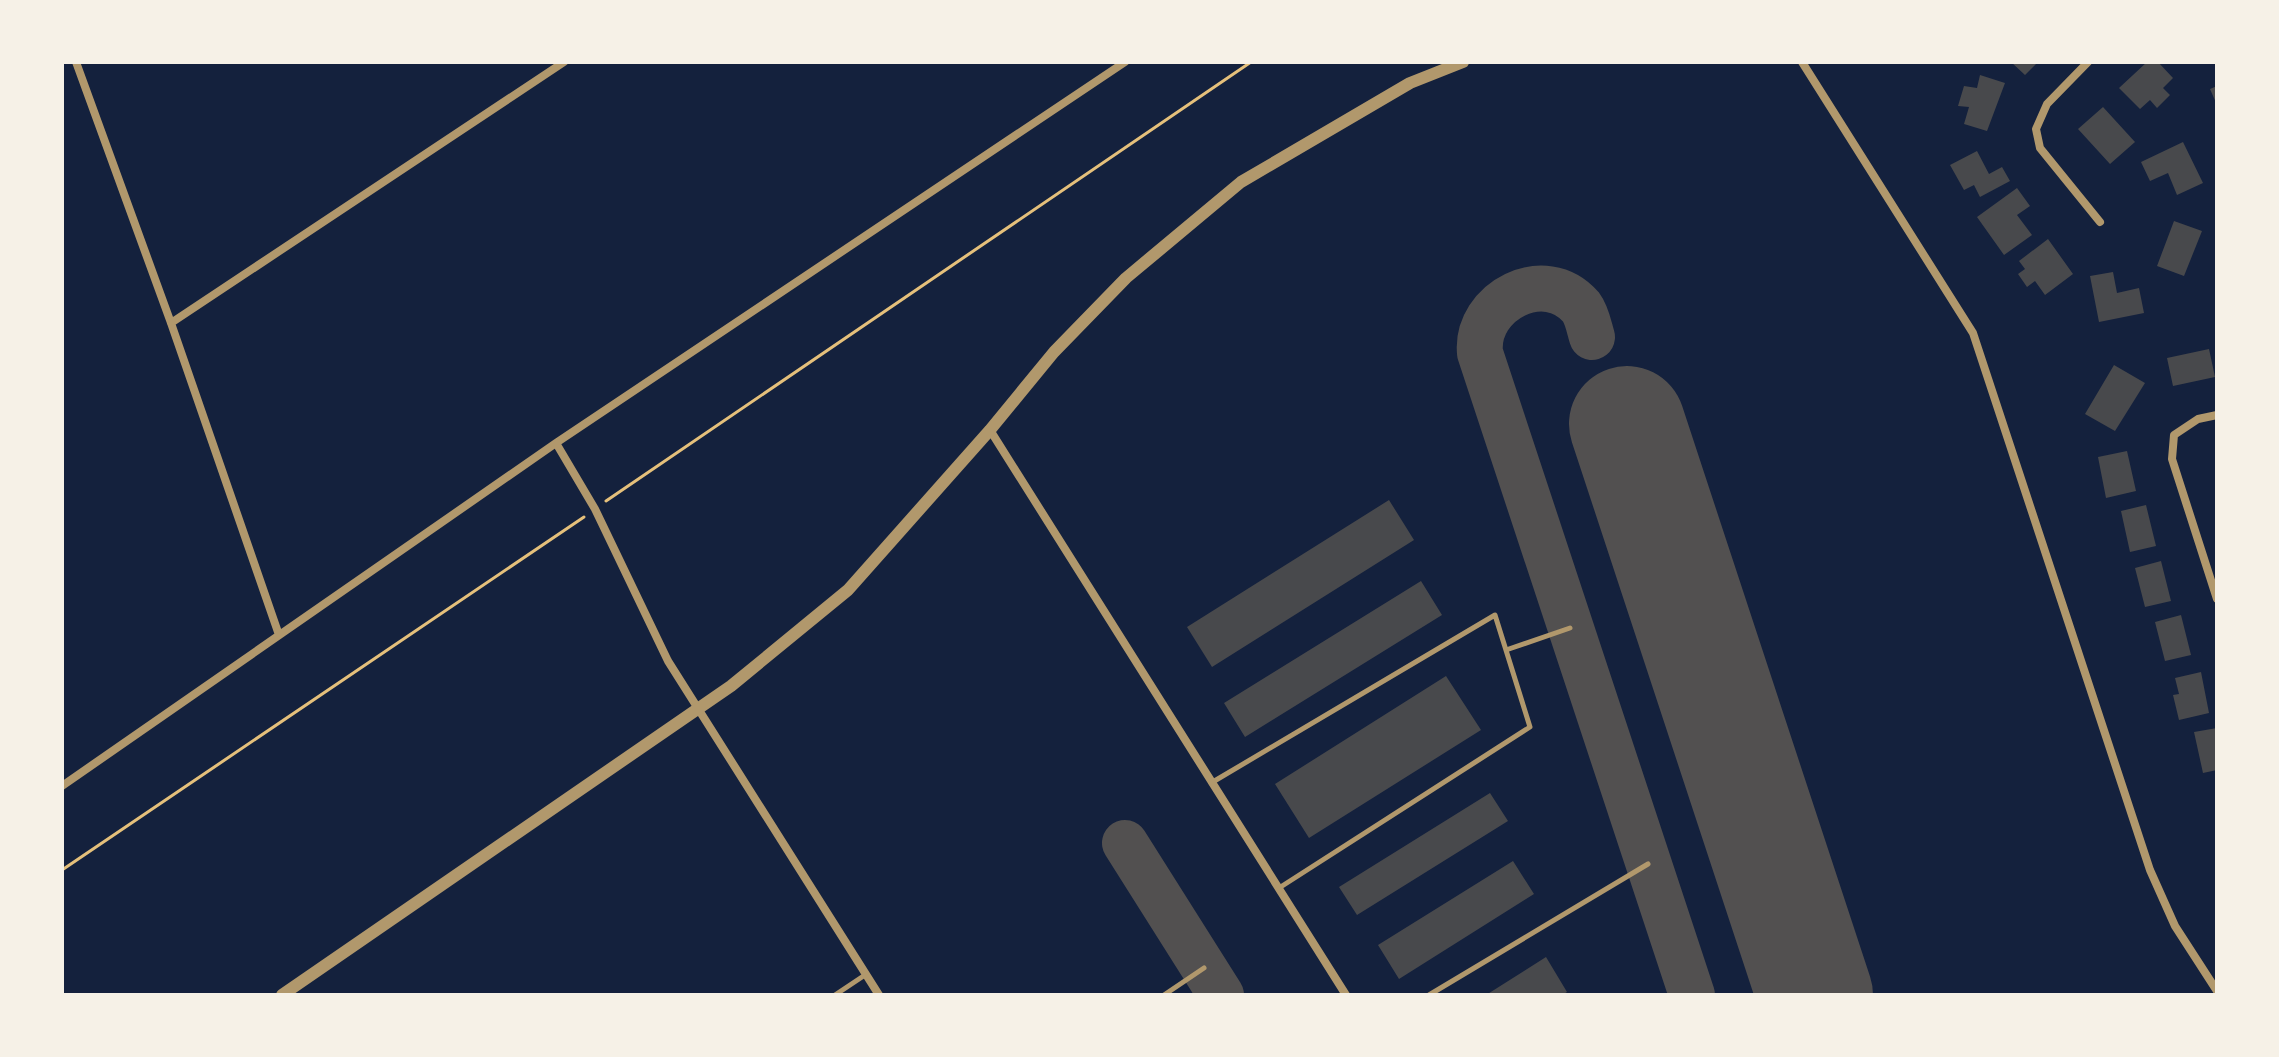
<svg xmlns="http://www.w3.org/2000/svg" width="2279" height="1057" viewBox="0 0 2279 1057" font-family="'Playfair Display',serif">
<rect width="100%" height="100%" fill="#14213d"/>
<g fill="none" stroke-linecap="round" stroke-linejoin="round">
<path stroke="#525050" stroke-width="46" d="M1592 337C1589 327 1587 315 1581 307 1545 265 1475 301 1480 353L1692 995
M1125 843 1221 995"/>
<path stroke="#525050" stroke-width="116" d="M1627 424 1815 995"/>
</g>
<path fill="#48494c" d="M2011 62H2038L2025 75Z
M2147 62H2158L2173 78 2163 88 2170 95 2157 108 2150 100 2140 109 2119 88Z
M1980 75 2005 83 1987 131 1964 124 1969 107 1958 106 1964 86 1977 88Z
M2217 86V105L2210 89Z
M2103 107 2135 142 2110 164 2078 129Z
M2183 142 2203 183 2177 195 2168 173 2150 181 2141 162Z
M1977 151 1989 174 2002 167 2010 181 1980 197 1974 185 1964 190 1950 165Z
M2017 188 2030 206 2017 215 2032 235 2004 255 1977 217Z
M2174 221 2202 231 2184 276 2157 266Z
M2048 239 2073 274 2045 295 2035 281 2027 287 2018 274 2025 269 2019 261Z
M2113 272 2117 293 2139 288 2144 313 2099 322 2090 276Z
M2209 349 2215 377 2173 386 2167 358Z
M2114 365 2145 383 2115 431 2085 414Z
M2127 451 2136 491 2106 498 2098 457Z
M1389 500 1414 540 1212 667 1187 627Z
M2146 505 2156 546 2130 552 2121 511Z
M2161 561 2171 601 2145 607 2135 568Z
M1421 581 1442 615 1245 737 1224 703Z
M2181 615 2191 655 2165 661 2155 622Z
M2201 672 2209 713 2179 720 2173 695 2179 694 2175 678Z
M1446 676 1481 730 1309 838 1275 784Z
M2217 728V770L2203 773 2194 732Z
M1490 793 1508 821 1357 915 1339 887Z
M1513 861 1534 894 1399 979 1378 945Z
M1546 957 1567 992 1562 995H1486Z"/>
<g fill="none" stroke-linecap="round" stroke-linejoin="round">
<path stroke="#e5c07b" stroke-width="3" d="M606 501 1251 62
M62 870 584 517"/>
<path stroke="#b1986c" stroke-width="5" d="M1506 650 1570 628
M1211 783 1495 615 1530 727 1279 888
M835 995 865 975
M1164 995 1204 968
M1429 995 1648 864"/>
<path stroke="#b1986c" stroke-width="8" d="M76 62 171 323 279 635
M1802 62 1973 333 2150 870 2175 926 2217 991
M2088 62 2047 104 2036 129 2040 148 2100 222
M171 323 564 62
M2217 415 2198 419 2174 435 2172 459 2217 599
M990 430 1346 995
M556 443 595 509 668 661 879 995
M62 786 556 443 1125 62"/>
<path stroke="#b1986c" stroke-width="12" d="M282 995 731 686 848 590 990 430 1054 352 1126 278 1241 182 1410 83 1463 62"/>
</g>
<rect width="2279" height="1057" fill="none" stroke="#f6f1e7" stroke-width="128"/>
</svg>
